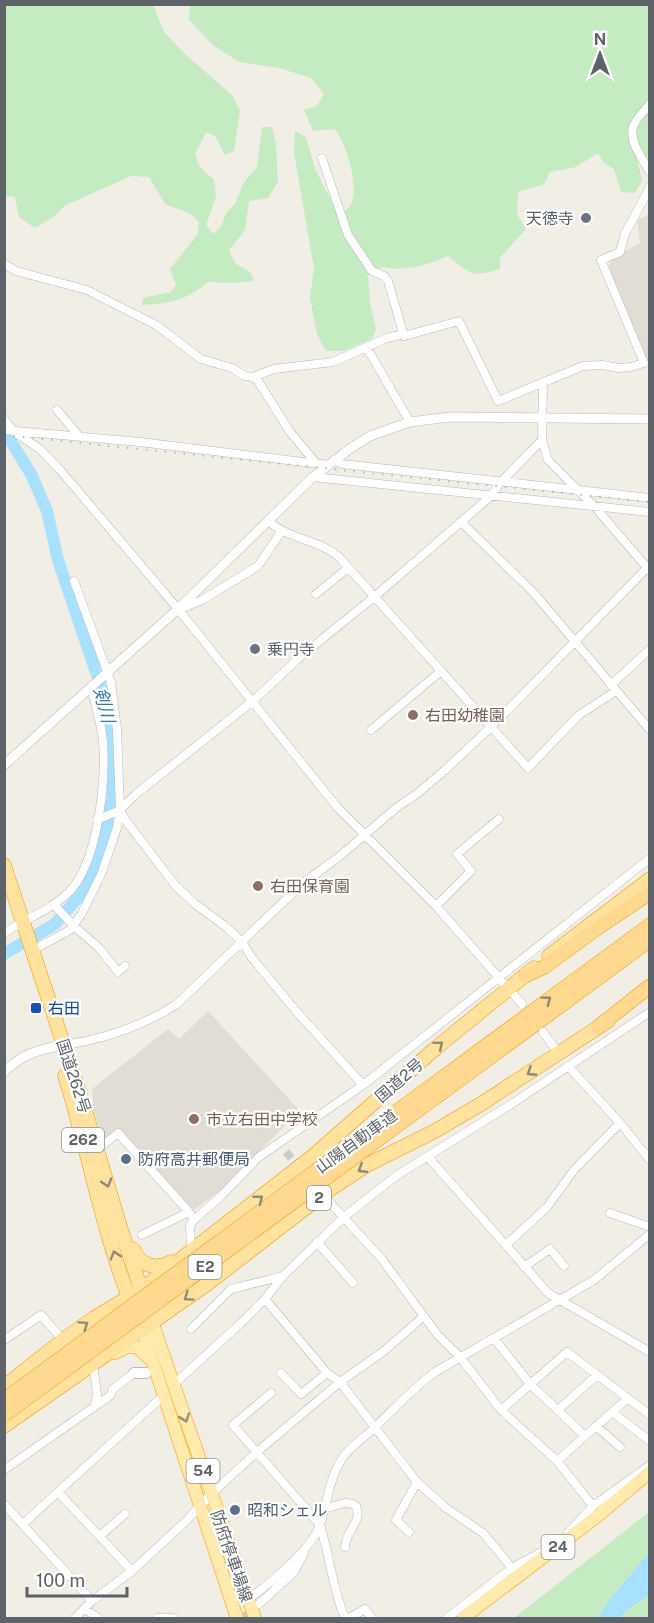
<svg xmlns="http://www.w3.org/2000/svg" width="654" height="1623" viewBox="0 0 654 1623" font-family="'Public Sans','Noto Sans JP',sans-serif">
<rect width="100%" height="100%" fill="#f1eee6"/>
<path fill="#e1ddd5" d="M649 215V361L646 359 608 268 613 258 640 243 637 220Z
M208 1011 300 1111 217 1193 191 1212 118 1128 106 1138 103 1137 94 1111 92 1089 168 1029 179 1039Z"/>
<path fill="#c4ebc1" d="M190 4 649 5 650 156 637 159 642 180 635 193 621 192 614 169 604 163 598 153 576 167 550 172 544 184 518 192 517 214 526 229 500 258V269C471 278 471 274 448 256 421 267 410 271 381 267L368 276 370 303 376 329 372 339 344 351H326L317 334 310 298 314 268 294 153 295 131 306 137 315 169 339 216C344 212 350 208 352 202 358 181 347 147 335 129L313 131 304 110 317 106 324 94 311 78 279 68 239 62 213 45 189 20Z
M4 5H153L164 32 186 55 232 95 240 111 234 151 225 155 215 136 206 132 195 154 199 166 214 180 216 197 206 225 213 234 221 227 226 213 235 204 244 182 257 167 262 127H272L276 144 278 182 268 198 249 201 245 230 229 250 235 263 251 273 254 281 233 283 208 282C186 301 170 303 142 305L143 298 171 292 176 285 170 269 198 234 199 222 191 214 165 204 149 177 131 176 66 205 53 217 35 228 19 217 15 197 5 196Z
M649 1512V1552L610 1599 598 1618H514Z
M649 1595V1618H620L627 1610Z"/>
<path fill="#a8e1ff" d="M649 1552V1595L627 1610 620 1618H598L610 1599Z"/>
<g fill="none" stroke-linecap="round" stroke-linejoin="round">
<path stroke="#a8e1ff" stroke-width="12" d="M4 430 31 474 47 511 58 560 105 699 111 723 113 793 105 836 87 887 55 924 4 954"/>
<path stroke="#cccbc6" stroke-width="8" stroke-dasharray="8 4" stroke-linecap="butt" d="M286 1152 300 1168
M243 1618 254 1609"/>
<defs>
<path id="minor" d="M650 103C645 111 636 118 633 127 629 142 643 160 650 172
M322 158 348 235 372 271 384 276 388 281 404 336 459 321 498 401 583 366 603 365 618 368 631 367 644 363 601 260 620 252 625 234 650 187
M4 264 16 271 87 290 156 325 201 359 232 368 245 376 253 377 274 369 333 362 387 338 404 334
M367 348 410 422
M253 377 258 381 290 432 316 463
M543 382 542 440 548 460 594 506 650 571
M57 410 79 436
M4 419 14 432 40 449 61 471 178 609 337 807 436 906 522 1004
M4 430 140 442 328 465
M334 460 342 464 650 498
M313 477 650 512
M268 521C290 540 317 539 338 556L528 768 579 715 616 691
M461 522 533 592 650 730
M316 594 348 568
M180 609 202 600 258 566 281 532
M611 685 650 649
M371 730 441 671
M120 810 126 821 175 885 195 904 225 926 242 942 252 958 296 1011 363 1085
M97 820 120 810 136 794 253 701 301 656 373 598 491 496 500 483 542 440
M54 905 74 926 99 948 118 972 125 966
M436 906 471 871 457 854 499 819
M4 933C26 919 51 910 70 891 98 861 106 782 103 741 101 723 96 706 91 688
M33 950 70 930 81 915 101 875 117 828 120 810 117 729 111 682 74 581
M543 1032 555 1048
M64 1045C104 1039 143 1026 177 1004L303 883 340 856 396 808 418 793 445 770 492 726 647 568
M568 1066 620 1123 650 1160
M97 1150 118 1133 189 1212 194 1220
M428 1157 548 1293 650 1352
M324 1196 381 1258 437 1334 460 1357 501 1410 557 1461 593 1506
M610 1213 650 1227
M142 1235 189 1212
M317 1242 353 1283
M506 1245 547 1207 574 1170 620 1123
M191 1250 190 1225 194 1220 221 1196 259 1157 363 1085 650 858
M524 1267 550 1249 564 1266
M265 1299 327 1373 340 1382 417 1482 446 1508 483 1533 512 1568
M191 1329 231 1289 283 1276
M494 1338 530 1384 585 1436
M4 1340 41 1315 63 1340
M93 1363 97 1394 95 1405
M281 1373 301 1394 327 1373
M173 1385 240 1324 265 1299 283 1276 344 1217 396 1176 510 1105 650 1012
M271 1393 233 1425 320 1525C330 1556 332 1588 345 1618
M501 1410 567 1352 650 1415
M558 1410 597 1375
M612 1412 650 1441
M596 1426 620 1447
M557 1461 628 1398
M4 1470 111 1395 112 1390 134 1373
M58 1492 132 1571
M4 1504 92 1601
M324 1508C336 1508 345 1498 356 1506 363 1521 345 1532 345 1547
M23 1524 163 1396
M409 1532 396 1520 417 1482
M568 1533 593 1506 650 1465
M100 1536 125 1514
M247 1600C270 1584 310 1551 320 1525 327 1503 329 1480 341 1460 349 1447 364 1438 374 1428 394 1409 412 1389 435 1372L594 1280 650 1234
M259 1604 294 1572 304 1553
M85 1609 98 1618
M75 1618 92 1601 132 1571 186 1521 211 1494 257 1452 340 1382 384 1351 424 1316
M157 1618H173
M349 1618 365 1609 372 1618
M447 1618 512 1568 547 1549"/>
<path id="tertiary" d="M4 765 178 609 313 477 351 448 370 436 410 422 449 417 650 419
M4 1072C22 1054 40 1049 64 1045"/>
<path id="secondary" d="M134 1373H146"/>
<path id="primary" d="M152 1322 255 1618
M142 1329 237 1618
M115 1353 127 1347H137L151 1360
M463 1618 600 1514 650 1472"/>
<path id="trunk" d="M4 865 83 1103 121 1230 144 1298
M549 956 650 879
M65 1076C89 1152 102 1231 132 1305
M133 1249C141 1265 154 1271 171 1262
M4 1387 63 1340 94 1318 141 1290 312 1157 436 1048 534 968
M4 1426 207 1284 329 1190 367 1165 435 1131 481 1104 608 1021"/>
<path id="motorway" d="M525 976 544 967 603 924 650 893
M598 1027 650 986
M399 1110 650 925
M406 1119 650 940"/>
</defs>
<use href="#minor" stroke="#b6babe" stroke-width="9"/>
<use href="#tertiary" stroke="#b6babe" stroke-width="10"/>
<use href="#secondary" stroke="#b7bcc1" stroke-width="12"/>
<use href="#primary" stroke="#febf52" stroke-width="14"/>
<use href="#trunk" stroke="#f79500" stroke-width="15"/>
<use href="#motorway" stroke="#f79500" stroke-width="15"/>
<use href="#minor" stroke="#fff" stroke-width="8"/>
<use href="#tertiary" stroke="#fff" stroke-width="9"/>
<use href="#secondary" stroke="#fff" stroke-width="10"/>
<use href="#primary" stroke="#ffebad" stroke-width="12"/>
<use href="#trunk" stroke="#ffe29e" stroke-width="14"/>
<use href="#motorway" stroke="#ffd98f" stroke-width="14"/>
<path stroke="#b5b6b7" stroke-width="2" stroke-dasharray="1.5 8" stroke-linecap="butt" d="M4 435 650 502"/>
<defs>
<path id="motorway-bridge" d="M4 1400 399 1110
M4 1415 406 1119"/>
</defs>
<use href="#motorway-bridge" stroke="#f79500" stroke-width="15" stroke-linecap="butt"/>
<use href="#motorway-bridge" stroke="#ffd98f" stroke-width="14"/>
</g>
<defs><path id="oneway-chevron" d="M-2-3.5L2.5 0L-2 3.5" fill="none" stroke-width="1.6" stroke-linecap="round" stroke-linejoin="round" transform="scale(1.5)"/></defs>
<use stroke="#8e8674" href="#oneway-chevron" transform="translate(547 1000) rotate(-37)"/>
<g stroke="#8e8978">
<use href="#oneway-chevron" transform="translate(439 1045) rotate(-40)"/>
<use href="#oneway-chevron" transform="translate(531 1072) rotate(147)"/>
<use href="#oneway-chevron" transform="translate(362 1169) rotate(148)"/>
<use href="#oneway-chevron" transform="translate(107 1183) rotate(73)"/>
<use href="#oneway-chevron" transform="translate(259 1199) rotate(-38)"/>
<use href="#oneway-chevron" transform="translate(115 1255) rotate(-107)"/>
<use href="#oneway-chevron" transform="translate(188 1297) rotate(145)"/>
<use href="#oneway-chevron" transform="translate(84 1325) rotate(-35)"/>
</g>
<use stroke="#969380" href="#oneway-chevron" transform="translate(185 1418) rotate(71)"/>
<g fill="#6b7280" stroke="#fff" stroke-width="2">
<circle cx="586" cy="218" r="6"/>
<circle cx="255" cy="649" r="6"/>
</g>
<g fill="#8d6e63" stroke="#fff" stroke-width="2">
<circle cx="413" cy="715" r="6"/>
<circle cx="258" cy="886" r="6"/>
<circle cx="194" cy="1119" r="6"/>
</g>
<rect fill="#1a4fb4" stroke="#fff" stroke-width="2" x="30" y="1002" width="12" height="12" rx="3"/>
<g fill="#5c6f8a" stroke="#fff" stroke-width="2">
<circle cx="126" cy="1159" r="6"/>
<circle cx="235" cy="1510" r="6"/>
</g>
<g text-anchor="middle" stroke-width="4.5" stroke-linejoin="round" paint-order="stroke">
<g fill="#fff" stroke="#8e9295" stroke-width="1.5">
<rect x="62" y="1128" width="42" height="24" rx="4.5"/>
<rect x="307" y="1186" width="24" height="24" rx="4.5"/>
<rect x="188.5" y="1255" width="33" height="24" rx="4.5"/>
<rect x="186.5" y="1459" width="33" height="24" rx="4.5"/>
<rect x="541.5" y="1535" width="33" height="24" rx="4.5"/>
</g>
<g font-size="15" font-weight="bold" fill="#5d6368">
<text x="83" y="1145">262</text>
<text x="319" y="1203">2</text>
<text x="205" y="1272">E2</text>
<text x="203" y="1476">54</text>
<text x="558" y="1552">24</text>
</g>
<g font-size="16" fill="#5b616d" stroke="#fff" text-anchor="end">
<text x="574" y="224">天徳寺</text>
<text x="267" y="655" text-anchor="start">乗円寺</text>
</g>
<g font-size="16" fill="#785e54" stroke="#fff" text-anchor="start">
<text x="425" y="721">右田幼稚園</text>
<text x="270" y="892">右田保育園</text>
<text x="206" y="1125">市立右田中学校</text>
</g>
<g font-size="16" fill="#164399" stroke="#fff" text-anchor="start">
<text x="48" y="1014">右田</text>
</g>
<g font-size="16" fill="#5d6368" stroke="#fff">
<text transform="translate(74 1076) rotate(72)" y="6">国道262号</text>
<text transform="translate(399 1080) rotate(-41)" y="6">国道2号</text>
<text transform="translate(356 1141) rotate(-36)" y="6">山陽自動車道</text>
<text transform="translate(232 1556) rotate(71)" y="6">防府停車場線</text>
</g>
<g font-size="16" fill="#4e5e75" stroke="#fff" text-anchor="start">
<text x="138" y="1165">防府高井郵便局</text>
<text x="247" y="1516">昭和シェル</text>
</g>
<g font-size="18" font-style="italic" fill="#3577a9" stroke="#fff">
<text transform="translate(104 705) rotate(76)" y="6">剣川</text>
</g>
</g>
<rect width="654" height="1623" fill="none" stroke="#5d6368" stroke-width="12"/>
<g transform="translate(600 54)" stroke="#ffffff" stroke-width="4.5" paint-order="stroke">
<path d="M0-4.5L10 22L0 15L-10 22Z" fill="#5d6368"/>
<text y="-9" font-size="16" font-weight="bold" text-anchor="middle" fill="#5d6368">N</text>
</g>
<path d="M27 1587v9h100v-9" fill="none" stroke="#5d6368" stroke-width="3"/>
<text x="36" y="1587" font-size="18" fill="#5d6368" stroke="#ffffff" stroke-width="4.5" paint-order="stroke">100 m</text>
</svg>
